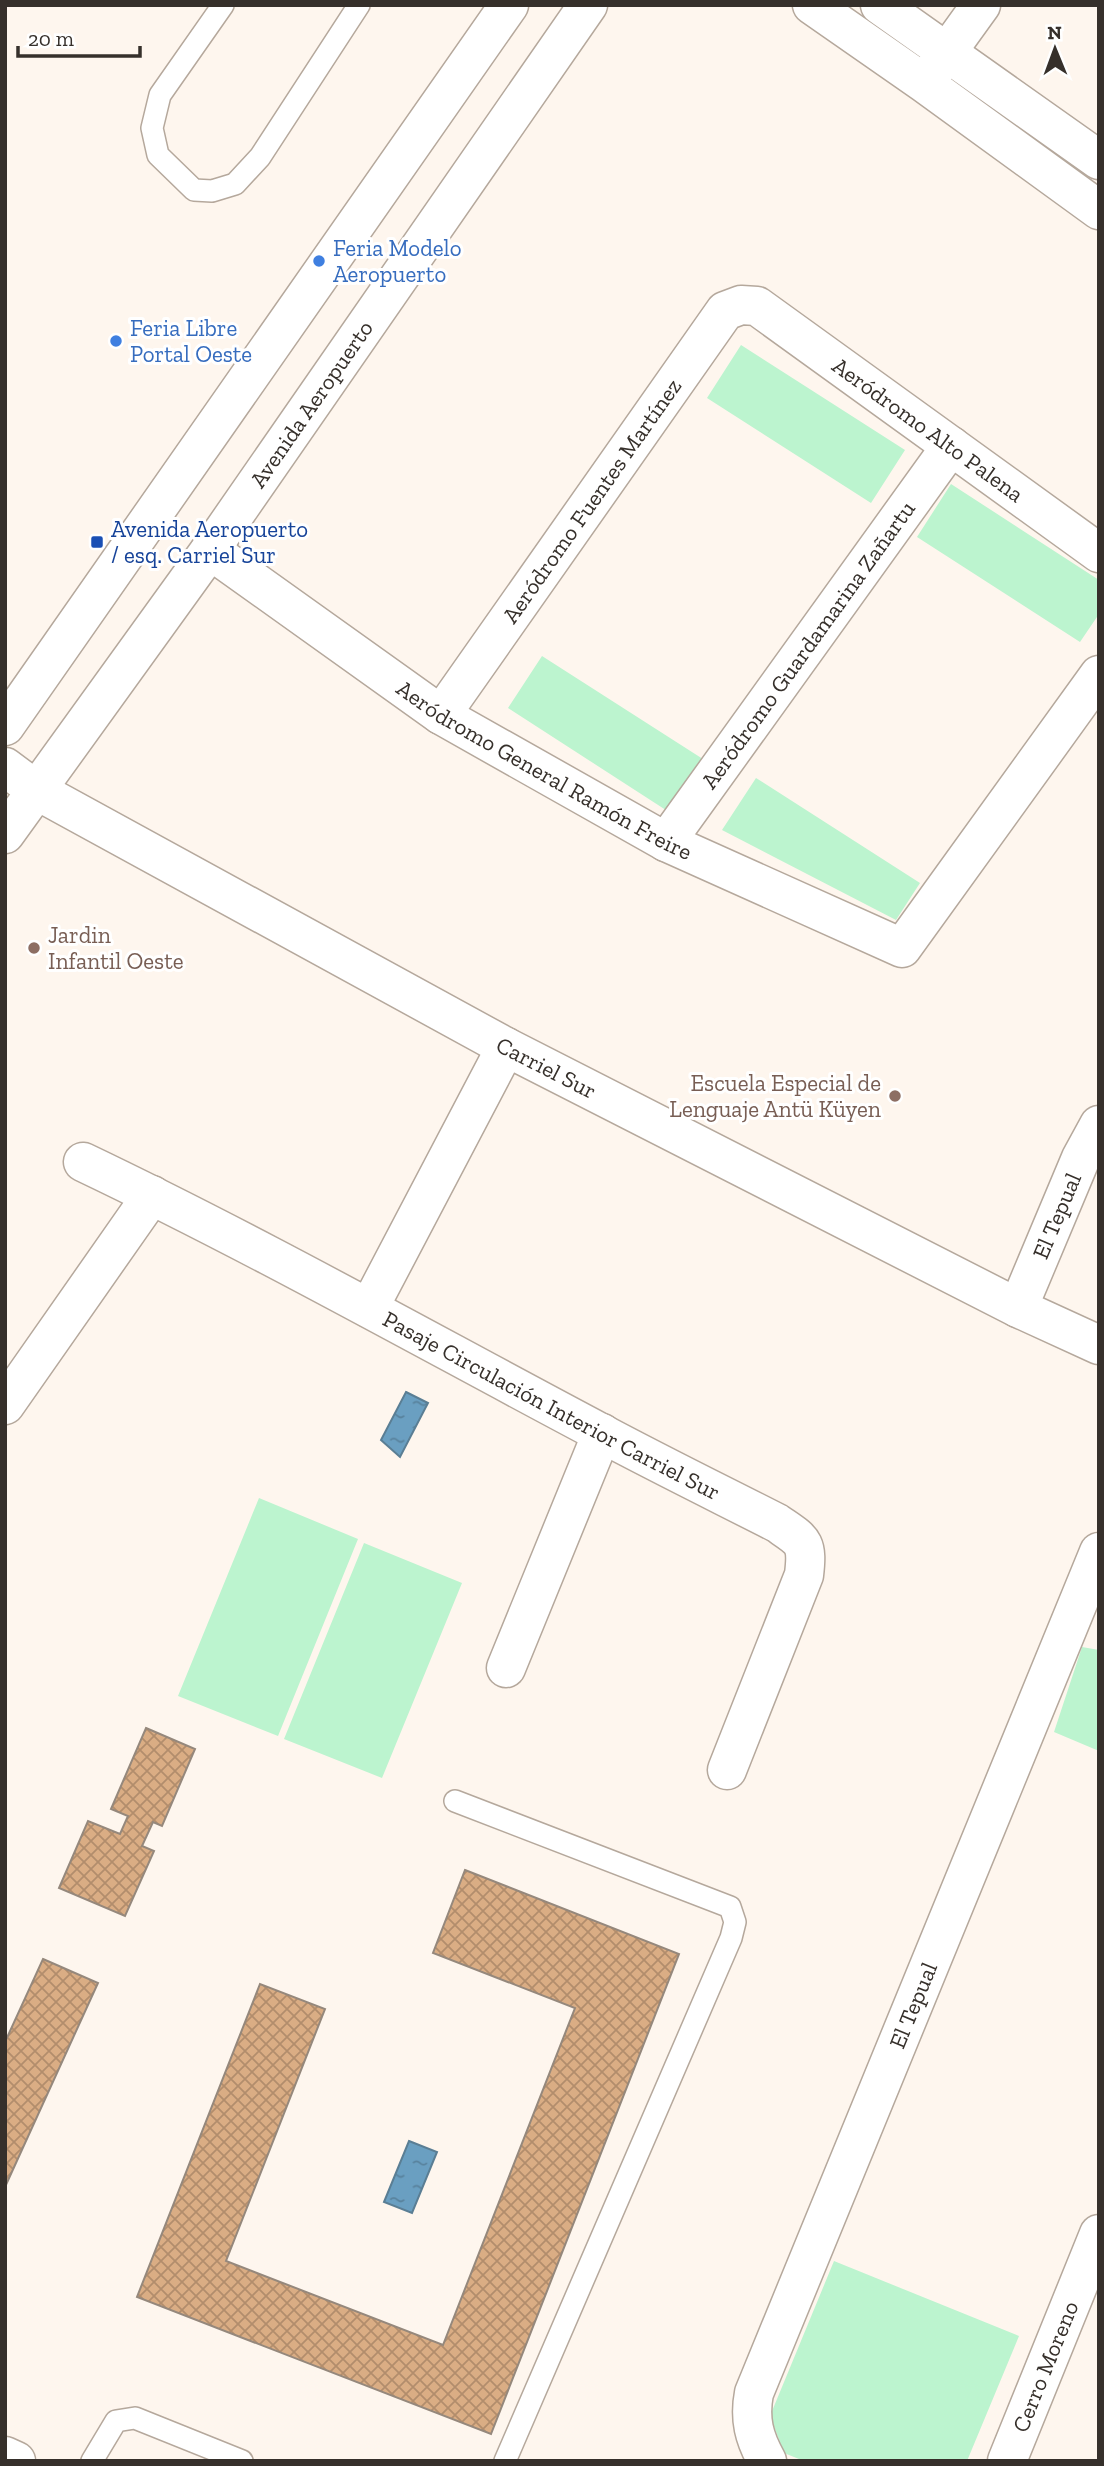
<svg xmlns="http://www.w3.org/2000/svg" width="1104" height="2466" viewBox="0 0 1104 2466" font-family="'Zilla Slab',serif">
<defs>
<pattern id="water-ripples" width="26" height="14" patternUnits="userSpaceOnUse" patternTransform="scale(1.75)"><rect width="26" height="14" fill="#6a9fc1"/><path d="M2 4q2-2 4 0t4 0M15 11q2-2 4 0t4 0" fill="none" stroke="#58829d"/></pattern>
<pattern id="building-cross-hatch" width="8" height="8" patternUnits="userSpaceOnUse" patternTransform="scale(1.75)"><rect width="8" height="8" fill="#daad84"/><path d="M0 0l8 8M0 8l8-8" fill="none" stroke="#b28d6c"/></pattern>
</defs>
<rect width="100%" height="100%" fill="#fef6ee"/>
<path fill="#bcf4cf" d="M741 345 905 450 871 503 707 398Z
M951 484 1099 580V614L1080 642 917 537Z
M542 656 706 761 672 814 508 708Z
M756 778 920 883 896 920 722 830Z
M259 1498 358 1539 278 1736 178 1696Z
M364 1543 462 1583 382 1778 284 1739Z
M1082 1647 1099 1650V1751L1054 1732Z
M834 2261 1019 2336 967 2461H804L784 2453 770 2416Z"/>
<path fill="url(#water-ripples)" stroke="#5a7e94" stroke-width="2" d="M406 1392 428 1403 400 1457 381 1440Z
M409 2141 437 2152 412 2213 384 2202Z"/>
<path fill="url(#building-cross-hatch)" stroke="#95887c" stroke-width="2" d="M146 1728 195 1749 162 1826 153 1822 142 1846 154 1851 125 1916 59 1888 88 1821 120 1834 128 1816 111 1809Z
M465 1870 679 1954 491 2434 137 2297 260 1984 325 2009 226 2261 443 2345 575 2008 433 1953Z
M43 1959 98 1983 5 2187V2042Z"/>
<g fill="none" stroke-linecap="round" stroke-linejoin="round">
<defs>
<path id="service" d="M223 5 160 95 152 128 158 155 194 190 212 191 235 184 260 157 359 5
M455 1801 730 1907 735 1922 731 1938 505 2461
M92 2461 116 2421 135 2418 242 2461"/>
<g id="minor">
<path d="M812 5 924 83 1099 210"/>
<path d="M880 5 1099 160"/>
<path d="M932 73 981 5"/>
<path id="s1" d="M210 550 441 715 666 842 902 948 1099 675"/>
<path id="s2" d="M441 715 725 311 741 305 757 306 1099 553"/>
<path id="s3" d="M36 790 506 1047 1018 1308 1099 1345"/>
<path id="s4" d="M666 842 951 446"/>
<path id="s5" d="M83 1162C259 1246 429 1342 601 1433 659 1464 718 1493 777 1523 803 1541 808 1541 804 1575L727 1770"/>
<path d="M369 1308 506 1047"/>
<path id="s6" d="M1018 1308 1081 1158 1099 1125"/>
<path d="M5 1405 152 1195"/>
<path d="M506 1668 602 1433"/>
<path d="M5 2456 16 2461"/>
<path id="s7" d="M767 2461C754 2438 749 2419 754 2393L1099 1552"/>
<path id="s8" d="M1007 2461 1099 2234"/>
</g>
<g id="tertiary">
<path d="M5 726 509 5"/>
<path d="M5 767 36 790"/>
<path id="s9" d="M5 834 210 550 588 5"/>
</g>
</defs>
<use href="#service" stroke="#b5a89c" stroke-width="24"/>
<use href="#minor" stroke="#b5a89c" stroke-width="41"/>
<use href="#tertiary" stroke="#b5a89c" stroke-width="41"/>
<use href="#service" stroke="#fff" stroke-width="21"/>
<use href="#minor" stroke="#fff" stroke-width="38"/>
<use href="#tertiary" stroke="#fff" stroke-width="38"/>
</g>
<g fill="#3f7fe0" stroke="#fff" stroke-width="2.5">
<circle cx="319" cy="261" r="7"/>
<circle cx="116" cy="341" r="7"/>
</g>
<rect fill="#1a4fb4" stroke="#fff" stroke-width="2.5" x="90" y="535" width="14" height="14" rx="3.5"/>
<g fill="#8d6e63" stroke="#fff" stroke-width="2.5">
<circle cx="34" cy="948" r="7"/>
<circle cx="895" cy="1096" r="7"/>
</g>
<g text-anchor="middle" stroke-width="6" stroke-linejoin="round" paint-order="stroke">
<g font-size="23" fill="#366cbe" stroke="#fff" text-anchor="start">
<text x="333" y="256">Feria Modelo<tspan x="333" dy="26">Aeropuerto</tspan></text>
<text x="130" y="336">Feria Libre<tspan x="130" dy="26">Portal Oeste</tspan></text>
</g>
<g font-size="23" fill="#36302b" stroke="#fff">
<text dy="8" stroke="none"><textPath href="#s9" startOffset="528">Avenida Aeropuerto</textPath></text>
<text dy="8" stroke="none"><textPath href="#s2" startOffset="738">Aeródromo Alto Palena</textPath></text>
<text dy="8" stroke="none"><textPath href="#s2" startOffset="262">Aeródromo Fuentes Martínez</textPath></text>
<text dy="8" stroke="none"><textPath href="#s4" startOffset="243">Aeródromo Guardamarina Zañartu</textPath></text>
<text dy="8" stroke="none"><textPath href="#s1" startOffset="401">Aeródromo General Ramón Freire</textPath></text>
<text dy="8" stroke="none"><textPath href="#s3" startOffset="581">Carriel Sur</textPath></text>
<text dy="8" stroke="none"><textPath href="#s6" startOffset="100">El Tepual</textPath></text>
<text dy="8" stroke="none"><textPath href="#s5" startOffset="528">Pasaje Circulación Interior Carriel Sur</textPath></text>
<text dy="8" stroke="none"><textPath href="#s7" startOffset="490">El Tepual</textPath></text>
<text dy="8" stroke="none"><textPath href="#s8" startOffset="102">Cerro Moreno</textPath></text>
</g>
<g font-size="23" fill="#164399" stroke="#fff" text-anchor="start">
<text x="111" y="537">Avenida Aeropuerto<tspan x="111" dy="26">/ esq. Carriel Sur</tspan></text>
</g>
<g font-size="23" fill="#785e54" stroke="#fff" text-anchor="start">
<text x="48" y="943">Jardin<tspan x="48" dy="26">Infantil Oeste</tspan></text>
<text x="881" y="1091" text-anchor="end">Escuela Especial de<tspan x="881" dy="26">Lenguaje Antü Küyen</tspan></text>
</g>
</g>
<rect width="1104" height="2466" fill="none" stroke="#36302b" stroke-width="14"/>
<g transform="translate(1055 49) rotate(359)" stroke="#ffffff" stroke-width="5" paint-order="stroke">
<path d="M0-5L12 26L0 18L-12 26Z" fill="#36302b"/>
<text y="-10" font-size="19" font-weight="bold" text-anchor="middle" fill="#36302b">N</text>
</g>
<path d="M18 46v10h122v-10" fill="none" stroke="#36302b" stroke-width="3.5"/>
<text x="28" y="46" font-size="21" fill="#36302b" stroke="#ffffff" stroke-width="5" paint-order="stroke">20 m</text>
</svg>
